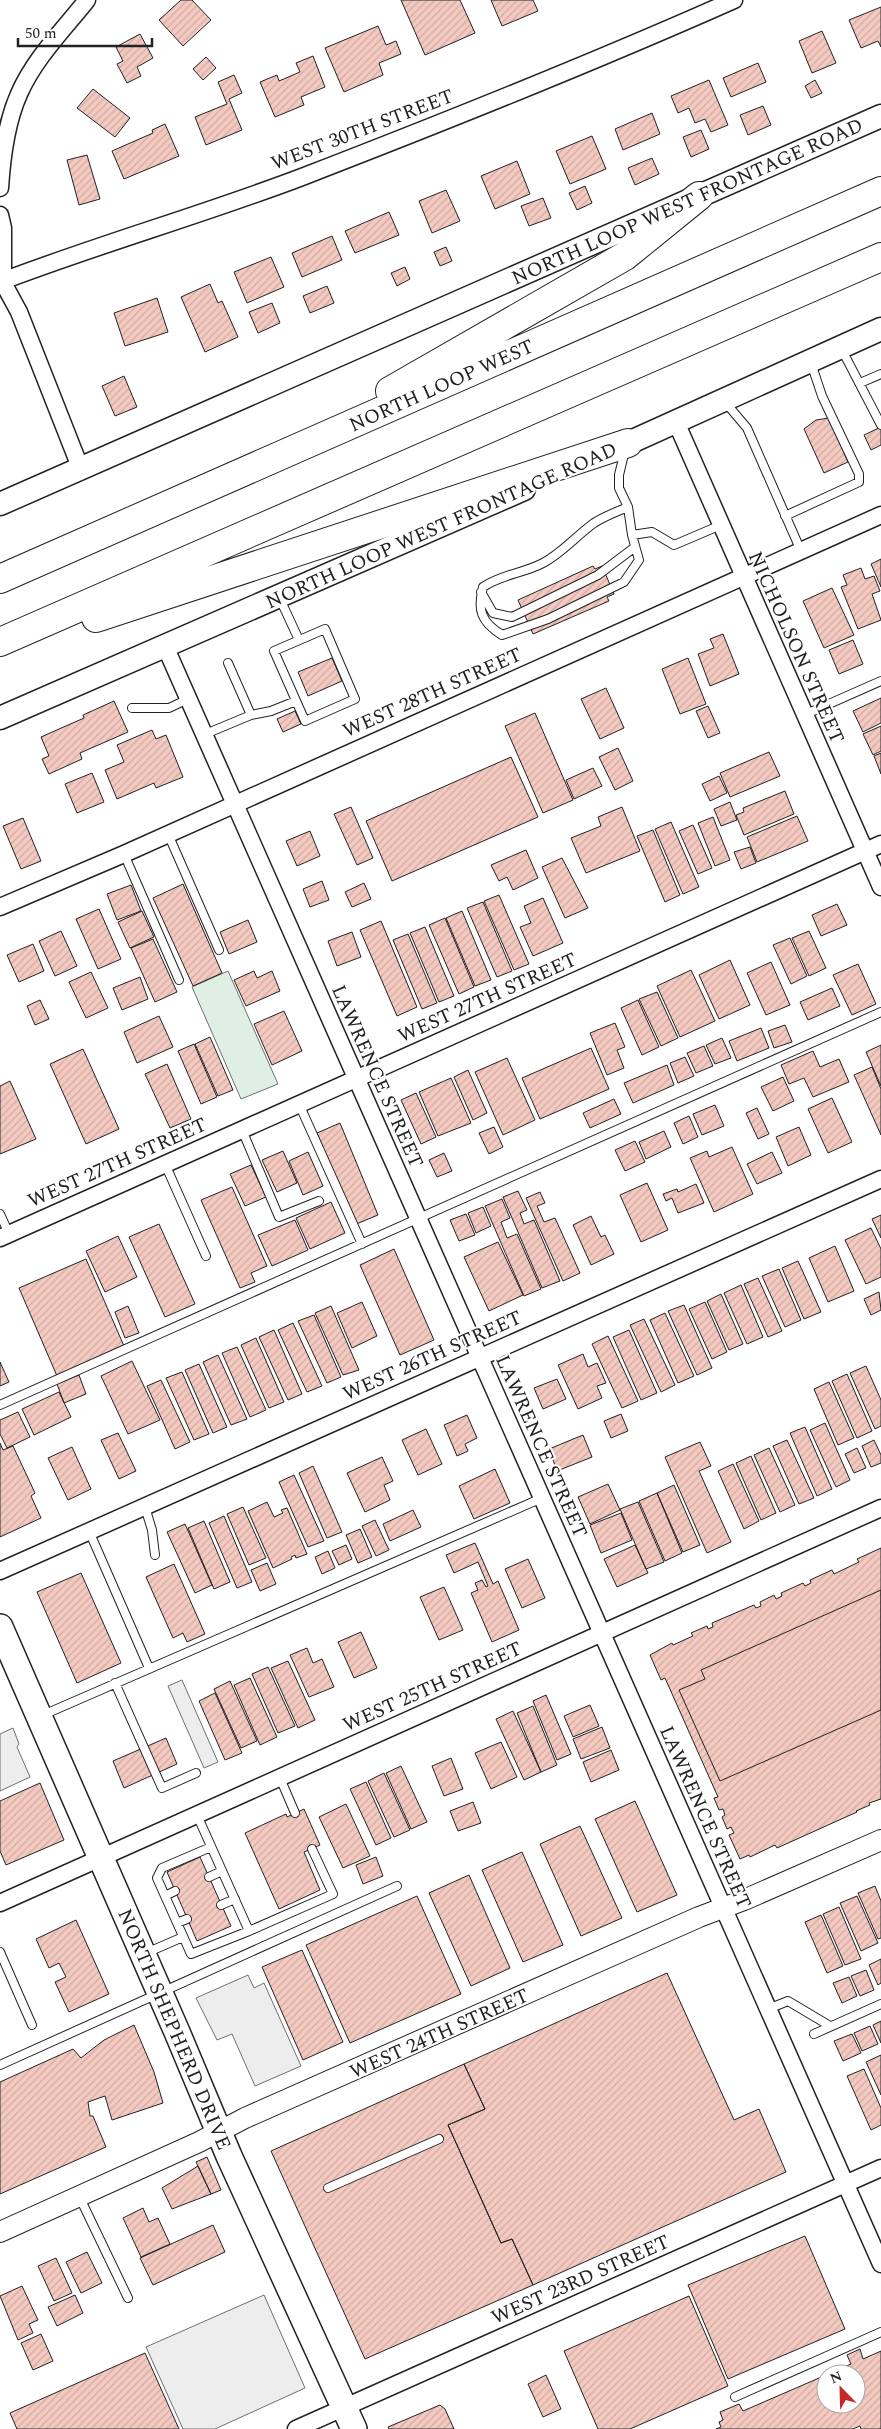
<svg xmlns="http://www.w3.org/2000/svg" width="881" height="2429" viewBox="0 0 881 2429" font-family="Spectral,serif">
<defs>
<pattern id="building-hatch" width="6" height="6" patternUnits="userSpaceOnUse" patternTransform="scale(1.25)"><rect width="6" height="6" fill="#f3c9c0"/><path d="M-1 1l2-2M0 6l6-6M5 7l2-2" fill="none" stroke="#d0aca5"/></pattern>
</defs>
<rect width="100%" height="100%" fill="#fff"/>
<path fill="#e0efe3" stroke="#6f6f6f" d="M228 971 278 1084 241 1099 192 987Z"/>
<path fill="#ededed" stroke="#6f6f6f" d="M182 1680 218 1762 204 1768 168 1686Z
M13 1728 19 1744 17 1747 30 1777 0 1791V1734Z
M248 1975 254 1988 264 1983 301 2066 255 2086 232 2034 217 2040 196 1998Z
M264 2295 305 2388 215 2429H183L146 2347Z"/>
<path fill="url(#building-hatch)" stroke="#222" d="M181 0H192L211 20 183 46 159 20Z
M401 0H460L475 33 425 55Z
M491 0H533L538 11 502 26Z
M881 7V47L878 41 861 48 849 20Z
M378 26 386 45 396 41 401 54 379 63 383 75 344 92 325 48Z
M822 31 836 63 812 73 799 41Z
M140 34 153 58 137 67 141 76 127 83 117 64 123 61 116 47Z
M313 56 325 87 301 97 304 105 275 117 260 82 277 75 279 81 300 72 296 63Z
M206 57 216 68 203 80 193 69Z
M758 63 766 82 731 97 723 78Z
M234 75 242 93 229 99 242 130 206 145 195 117 227 104 218 82Z
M709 80 728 125 711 132 705 119 695 123 689 108 678 113 671 96Z
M815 80 822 93 811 98 805 86Z
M93 89 130 118 115 137 77 108Z
M763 106 771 125 748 135 740 115Z
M652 113 660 134 623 150 615 129Z
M165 124 179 156 124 179 112 151 153 133 152 130Z
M701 130 709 149 691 157 683 137Z
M592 136 606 169 570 184 556 151Z
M87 155 100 199 79 205 67 160Z
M652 158 659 174 635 185 628 168Z
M517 161 530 194 495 209 481 176Z
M585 186 592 203 577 210 569 193Z
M446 190 460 221 432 233 419 201Z
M543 198 551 218 529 226 521 206Z
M389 212 399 235 355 253 345 231Z
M332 236 342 260 302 277 292 253Z
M446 247 452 261 440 266 434 252Z
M271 257 284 287 247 303 234 272Z
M405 267 410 279 397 286 391 273Z
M210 284 218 303 222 301 238 337 205 352 181 297Z
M327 286 334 303 310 313 303 296Z
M157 298 168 332 125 346 114 313Z
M272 303 280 323 258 333 249 312Z
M124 376 137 407 115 416 102 386Z
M829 418 848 462 824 473 804 429 816 420Z
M881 427V445L871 450 864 435Z
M881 559V587L871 564Z
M593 566 595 569 602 566 614 594 607 597 609 601 533 634 518 600Z
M861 568 865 579 874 576 880 591 872 594 881 620 858 629 841 587 847 585 843 575Z
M832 588 854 635 824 648 803 601Z
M723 634 739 674 710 686 698 654 714 648 710 639Z
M853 640 863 664 839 674 829 650Z
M332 658 342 681 308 696 298 672Z
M688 658 706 704 680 714 662 669Z
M606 688 624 728 600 739 581 699Z
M881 698V723L863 732 853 711Z
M114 701 128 732 80 753 82 759 49 774 42 759 49 756 41 737 84 718 83 715Z
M708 706 720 733 708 738 696 711Z
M295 711 301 724 283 732 277 719Z
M535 713 573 800 543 813 505 726Z
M881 726V751L873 755 863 734Z
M152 730 156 739 166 735 183 777 156 788 154 783 117 799 105 770 124 762 117 745Z
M618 748 633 781 615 790 599 757Z
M769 752 780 776 730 797 720 773Z
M881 753V774L874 756Z
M511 757 538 817 392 881 366 821Z
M593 768 602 786 574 799 566 780Z
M92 773 104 802 77 813 65 784Z
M719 776 727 793 710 801 702 784Z
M785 791 794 814 744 835 736 815 744 812 743 808Z
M730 802 737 820 721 826 714 809Z
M351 807 373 858 357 865 334 814Z
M622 807 640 851 586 873 571 838 601 826 598 817Z
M797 816 808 841 757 862 747 837Z
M713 817 730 860 715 866 698 823Z
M23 818 41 861 21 869 3 826Z
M671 822 699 887 683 894 655 829Z
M693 825 712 868 698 874 679 831Z
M653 830 680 895 665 902 637 836Z
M310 831 320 856 297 866 286 841Z
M750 847 756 863 741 869 734 852Z
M526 850 538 878 513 890 507 877 499 881 491 865Z
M562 858 588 908 565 918 542 867Z
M322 881 329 900 310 907 303 889Z
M364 883 371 899 352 907 345 892Z
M183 884 222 973 193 986 153 898Z
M131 885 141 911 117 920 107 894Z
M499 895 529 964 514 970 484 901Z
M543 898 563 943 533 956 520 927 531 923 524 906Z
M483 902 512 971 497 977 467 908Z
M837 904 847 925 821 936 812 915Z
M99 909 121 959 98 969 76 919Z
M142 911 154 937 130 948 118 922Z
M462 911 491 980 475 986 446 918Z
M445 918 474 987 459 994 429 925Z
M248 920 257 942 229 954 220 932Z
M381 921 417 1007 397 1016 360 930Z
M425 927 454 996 439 1002 410 933Z
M61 931 77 966 55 976 39 941Z
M809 931 826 968 809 976 792 938Z
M352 932 361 957 337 966 328 941Z
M408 934 437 1003 422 1009 393 940Z
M790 938 807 976 791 984 773 945Z
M153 939 177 992 155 1002 131 948Z
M33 944 44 971 19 982 7 955Z
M730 960 750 1005 719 1019 699 975Z
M771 962 790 1005 766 1015 747 973Z
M858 964 876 1004 852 1015 833 975Z
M691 970 715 1021 680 1037 657 986Z
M254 971 257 978 272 971 280 991 246 1006 234 980Z
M91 972 108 1008 86 1018 69 982Z
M140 977 148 999 122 1010 113 988Z
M832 988 840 1006 808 1020 800 1002Z
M657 992 678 1038 661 1046 639 999Z
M40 1000 49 1019 35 1025 27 1006Z
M638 1000 659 1047 642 1055 621 1008Z
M284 1011 302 1051 272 1065 254 1024Z
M159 1016 173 1047 137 1063 124 1032Z
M615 1023 625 1047 617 1050 624 1068 607 1075 590 1033Z
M785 1025 792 1042 774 1048 768 1031Z
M761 1028 769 1048 737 1061 729 1041Z
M210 1037 233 1090 218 1096 195 1044Z
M722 1038 731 1058 715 1064 706 1045Z
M194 1044 217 1097 201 1104 178 1051Z
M881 1045V1086L866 1052Z
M704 1046 713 1066 696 1073 687 1053Z
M591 1048 609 1089 540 1119 522 1078Z
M83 1049 119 1129 86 1144 50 1064Z
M813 1051 820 1067 839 1059 849 1082 813 1097 804 1078 789 1084 781 1065Z
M685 1057 694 1076 678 1083 670 1063Z
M507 1058 535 1120 503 1135 475 1072Z
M167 1064 191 1119 170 1128 145 1074Z
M667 1065 674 1085 633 1103 624 1083Z
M872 1067 881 1089V1135L854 1075Z
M468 1070 487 1113 473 1120 454 1077Z
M783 1077 794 1101 773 1111 761 1087Z
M451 1078 471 1123 438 1136 419 1092Z
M10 1081 36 1139 0 1154V1086Z
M416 1093 436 1137 421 1144 401 1100Z
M832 1098 852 1142 828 1153 808 1109Z
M614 1099 621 1114 590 1128 583 1113Z
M715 1105 724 1126 702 1135 693 1114Z
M757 1108 769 1134 758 1139 746 1113Z
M689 1116 698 1137 683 1144 674 1123Z
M340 1123 378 1215 354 1225 317 1133Z
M494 1127 503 1147 489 1154 479 1133Z
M799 1127 811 1155 788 1166 776 1137Z
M664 1131 671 1147 646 1159 639 1142Z
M635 1141 645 1162 625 1171 615 1150Z
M732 1147 753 1194 714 1212 690 1158 707 1151 709 1157Z
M283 1151 297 1183 277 1192 262 1160Z
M308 1152 323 1186 303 1195 289 1161Z
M772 1152 782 1173 757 1184 747 1164Z
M444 1153 452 1171 437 1177 429 1160Z
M251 1165 266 1197 245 1206 230 1174Z
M647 1183 668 1230 641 1242 620 1195Z
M696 1184 704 1203 678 1213 672 1198 666 1201 663 1194 677 1189 678 1192Z
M232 1187 267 1266 251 1273 255 1282 240 1288 201 1200Z
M518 1191 527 1210 520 1213 524 1224 534 1220 560 1281 542 1288 503 1197Z
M540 1192 545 1203 537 1206 544 1222 555 1218 580 1273 563 1281 526 1198Z
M502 1199 510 1218 501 1222 507 1238 517 1234 541 1289 524 1296 485 1206Z
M331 1202 345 1233 310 1249 296 1218Z
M483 1207 491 1226 476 1233 468 1213Z
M466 1214 475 1235 459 1241 450 1220Z
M881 1215V1238L872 1219Z
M591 1216 601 1237 605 1235 614 1254 591 1265 573 1225Z
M295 1220 308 1250 272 1266 258 1235Z
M159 1224 195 1304 165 1317 129 1237Z
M871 1228 881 1249V1277L866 1284 845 1240Z
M118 1236 137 1277 105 1292 86 1251Z
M498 1242 523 1295 489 1311 464 1257Z
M835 1246 854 1291 828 1302 809 1258Z
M394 1249 434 1340 400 1355 360 1265Z
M86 1259 124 1346 57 1376 19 1288Z
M798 1261 821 1312 804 1319 782 1268Z
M779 1269 801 1320 785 1327 762 1276Z
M758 1278 782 1331 768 1337 744 1284Z
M741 1285 763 1337 747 1344 724 1293Z
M879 1292 881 1310 871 1315 864 1299Z
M721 1294 743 1344 729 1350 707 1301Z
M362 1302 377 1336 352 1348 337 1313Z
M705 1302 727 1352 712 1359 689 1309Z
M684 1305 712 1368 697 1375 668 1311Z
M128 1306 139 1333 125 1338 115 1312Z
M331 1306 359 1370 343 1375 315 1313Z
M665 1313 694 1376 678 1383 650 1320Z
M314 1315 341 1377 327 1383 298 1321Z
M644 1319 675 1385 661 1392 630 1325Z
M293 1323 322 1386 307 1392 278 1330Z
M274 1330 302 1394 288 1400 259 1337Z
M629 1330 657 1393 641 1400 613 1337Z
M608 1336 638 1401 622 1408 592 1344Z
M256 1338 284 1402 269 1408 241 1345Z
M237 1347 266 1410 250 1417 222 1353Z
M583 1354 588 1367 597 1363 606 1383 597 1386 602 1398 578 1409 558 1365Z
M218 1355 247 1419 231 1425 203 1362Z
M132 1361 160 1420 128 1434 101 1376Z
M0 1362 9 1382 0 1386Z
M199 1364 227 1427 213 1433 185 1370Z
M866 1366 881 1400V1426L875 1429 850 1373Z
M182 1372 209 1434 194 1440 166 1378Z
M847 1374 872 1431 857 1438 832 1381Z
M79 1375 86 1394 64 1403 57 1384Z
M557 1379 566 1399 543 1409 534 1388Z
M161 1380 190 1442 175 1449 147 1386Z
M829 1382 854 1438 838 1445 814 1389Z
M59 1392 71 1417 34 1435 22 1409Z
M18 1412 30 1437 7 1448 0 1434V1420Z
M621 1414 628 1431 611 1438 604 1421Z
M467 1415 477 1438 465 1444 468 1451 457 1456 444 1425Z
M825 1423 850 1480 836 1487 810 1430Z
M805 1427 832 1489 817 1496 790 1433Z
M426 1429 442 1464 418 1475 402 1440Z
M118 1433 136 1471 119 1479 101 1440Z
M583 1435 592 1457 557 1471 549 1449Z
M787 1440 814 1498 799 1504 773 1446Z
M874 1440 881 1455V1463L871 1467 862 1446Z
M700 1442 711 1466 699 1471 731 1542 707 1553 665 1457Z
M0 1443 3 1450 13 1446 35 1493 31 1496 41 1518 0 1537Z
M72 1447 91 1489 68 1500 48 1458Z
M769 1448 795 1505 780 1512 754 1455Z
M857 1448 866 1468 854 1473 845 1454Z
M751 1456 776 1513 761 1520 736 1463Z
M382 1457 393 1481 384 1485 390 1500 365 1512 347 1473Z
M733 1464 759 1521 744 1529 718 1471Z
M313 1466 342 1532 327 1538 299 1473Z
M495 1469 510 1503 474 1519 459 1486Z
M294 1475 324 1541 308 1547 279 1482Z
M608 1484 620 1510 590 1524 578 1497Z
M674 1485 700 1545 683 1552 657 1493Z
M657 1493 682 1553 665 1561 639 1501Z
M267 1502 274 1517 283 1513 281 1510 287 1508 307 1554 296 1558 295 1555 291 1557 292 1559 273 1568 248 1511Z
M638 1502 664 1562 646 1569 620 1509Z
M243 1507 266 1558 249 1565 227 1514Z
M413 1510 421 1527 390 1541 383 1524Z
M621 1513 632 1540 601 1553 590 1525Z
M224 1516 252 1582 237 1588 209 1523Z
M375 1520 389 1550 376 1556 362 1526Z
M204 1521 230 1582 214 1589 188 1528Z
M185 1524 212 1585 195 1593 167 1532Z
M360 1529 372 1557 358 1563 346 1535Z
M475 1543 493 1584 498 1581 519 1630 492 1642 471 1593 478 1590 475 1583 482 1580 486 1587 488 1586 478 1562 454 1573 446 1555Z
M346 1545 352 1559 339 1565 332 1551Z
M635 1545 648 1573 617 1587 604 1559Z
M881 1548V1799L869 1803 870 1805 856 1811 857 1812 777 1848 775 1845 750 1857 749 1855 740 1859 729 1835 734 1833 731 1827 727 1829 722 1817 725 1815 723 1809 719 1810 714 1798 718 1797 665 1678 661 1680 650 1655 672 1643 673 1645 693 1636 691 1633 707 1626 708 1629 713 1627 712 1623 754 1605 756 1608 761 1606 760 1602 774 1595 776 1599 782 1596 781 1593 803 1583 805 1586 811 1583 810 1580 832 1570 834 1574 859 1562 857 1559Z
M328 1551 335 1568 322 1574 315 1557Z
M528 1559 545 1598 522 1608 505 1569Z
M267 1563 276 1584 260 1591 251 1570Z
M174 1564 205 1634 187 1642 183 1633 173 1638 146 1577Z
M81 1573 121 1663 77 1683 37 1592Z
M444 1587 463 1630 439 1640 420 1597Z
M881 1590V1710L720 1781 679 1690 705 1679 701 1670Z
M361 1632 377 1668 354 1678 338 1642Z
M307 1648 313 1663 322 1659 334 1687 309 1697 290 1655Z
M288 1661 315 1720 298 1728 271 1668Z
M268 1667 295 1726 278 1733 252 1674Z
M250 1678 277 1737 260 1745 234 1685Z
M230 1681 257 1741 241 1748 214 1689Z
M215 1693 242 1753 225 1760 199 1701Z
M546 1695 571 1754 557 1760 533 1701Z
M590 1705 599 1726 573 1737 564 1716Z
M533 1706 557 1765 541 1772 517 1713Z
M513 1711 541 1772 524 1780 496 1719Z
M602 1727 610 1748 581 1759 573 1739Z
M166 1738 177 1764 124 1788 113 1761Z
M501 1742 517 1777 491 1789 475 1753Z
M611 1750 619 1770 591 1782 583 1762Z
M451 1758 463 1789 444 1796 432 1766Z
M401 1766 427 1822 411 1829 386 1773Z
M384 1773 410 1830 394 1837 368 1781Z
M366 1782 391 1838 376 1845 350 1789Z
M40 1783 64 1840 6 1865 0 1851V1801Z
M635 1801 677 1895 637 1912 595 1819Z
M473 1802 481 1823 458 1831 450 1811Z
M346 1804 370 1856 343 1868 319 1817Z
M304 1809 320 1845 304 1852 320 1890 279 1909 245 1833 286 1814 287 1817Z
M580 1826 622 1918 581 1936 540 1844Z
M522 1852 563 1945 523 1962 482 1870Z
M200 1857 231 1926 197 1941 167 1872Z
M376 1857 383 1876 363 1884 356 1865Z
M469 1875 510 1968 471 1986 429 1893Z
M875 1886 881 1901V1938L878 1939 858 1893Z
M417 1896 461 1994 350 2043 306 1945Z
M857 1896 878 1943 861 1951 840 1903Z
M839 1907 861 1959 845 1965 823 1914Z
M821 1915 843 1966 827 1973 805 1922Z
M76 1920 109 1994 69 2012 55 1982 66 1977 59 1963 49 1968 36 1939Z
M302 1950 343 2042 303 2060 262 1967Z
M881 1959V1983L878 1985 869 1965Z
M866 1970 874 1990 860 1996 851 1976Z
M667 1973 734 2120 759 2109 786 2172 533 2285 512 2239 501 2243 448 2125 485 2109 464 2064Z
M849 1977 857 1996 842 2003 833 1983Z
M881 2021V2043L873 2025Z
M134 2025 154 2072 163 2103 112 2120 105 2096 88 2102 90 2116H93L106 2147 0 2194V2082L73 2049 81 2058 104 2040Z
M870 2026 878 2044 862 2051 854 2033Z
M852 2034 861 2053 843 2061 834 2041Z
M881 2055V2095L866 2062Z
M464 2064 485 2109 448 2125 501 2243 512 2239 533 2285 365 2359 271 2151Z
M864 2069 881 2108V2125L871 2130 847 2076Z
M207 2157 221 2190 211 2194 196 2162Z
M198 2166 211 2194 172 2209 162 2188Z
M143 2208 149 2222 158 2218 170 2244 141 2257 123 2218Z
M213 2225 225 2252 153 2285 140 2258Z
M805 2236 845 2329 728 2379 688 2285Z
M87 2252 102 2283 81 2293 66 2262Z
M56 2258 72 2293 54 2301 38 2266Z
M22 2286 38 2320 29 2324 33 2333 18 2340 0 2296Z
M75 2295 83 2313 57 2326 48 2307Z
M689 2296 728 2386 630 2429H598L564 2351Z
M41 2334 53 2361 33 2370 21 2343Z
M860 2349 863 2359 881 2351V2429H861L860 2426 853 2429H716L721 2427 719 2422 723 2420 720 2412 739 2404 743 2411 826 2375V2404H856V2374H828L851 2364 847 2355Z
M145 2353 179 2429H17L10 2413Z
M546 2375 561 2409 543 2417 528 2384Z
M440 2405 445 2409 454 2429H389L388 2427Z"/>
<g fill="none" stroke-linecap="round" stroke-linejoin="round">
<defs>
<path id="service" d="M842 350 881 425
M860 383 881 374
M725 402 747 428 801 551
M625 450 619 475V488L628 507 632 535 639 560 624 582 548 619 502 635C481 622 477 610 483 587 502 574 522 574 543 563 562 553 576 536 594 523 605 516 616 512 628 507
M785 516 859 482V474L822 396 811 363
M632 535 652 532 674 545 721 525
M481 592 493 613 512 617 598 575 635 547
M280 599 299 640
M325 629 355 699 305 721 274 651Z
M228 663 251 715
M132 708H169L188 699
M804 715 881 681
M203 735 251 715 271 711 296 701
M168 834 219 950
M124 854 179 980
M299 1104 362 1244
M242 1130 279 1217 319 1201
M165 1164 206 1256
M0 1214 9 1234
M0 1405 881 1012
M145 1507 152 1530 155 1555
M89 1531 149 1668
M115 1683 162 1788 196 1773
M43 1715 542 1498
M280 1778 295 1813
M197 1815 249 1931 191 1954 157 1878 162 1868 211 1847
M209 1877 222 1871
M165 1896 175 1891
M221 1905 235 1899
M177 1923 187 1919
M249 1931 333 1894 312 1849
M0 1952 32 2025
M146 1953 183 1937
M768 2009 788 2001 830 2026
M814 2034 881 2004
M0 2065 397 1886
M328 2188 439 2139
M79 2196 128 2298
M735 2397 881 2332"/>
<path id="minor" d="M0 188C2 156 6 123 19 94 34 59 64 29 87 0
M0 215 3 228V281
M0 277 19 312 80 467
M0 282C99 244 202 215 302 177 447 121 592 63 734 0
M676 422 881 887
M165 646 881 2264
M0 907 124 854 881 515
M0 1238 881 844
M0 1571 881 1179
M0 1903 881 1508
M296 2429 881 2168"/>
<path id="tertiary" d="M0 2232 199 2142 245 2118 699 1917 744 1900 881 1840"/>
<path id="secondary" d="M613 450 881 329
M0 504 881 116
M0 718 524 489"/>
<path id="primary" d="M0 1627 177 2032 229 2156 354 2429"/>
<path id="motorway" d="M390 391 625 256 699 196
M0 579 881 191
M96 618 628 443
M0 642 881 257"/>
</defs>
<use href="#service" stroke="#222" stroke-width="10"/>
<use href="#minor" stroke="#222" stroke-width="19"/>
<use href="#tertiary" stroke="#222" stroke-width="22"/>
<use href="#secondary" stroke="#222" stroke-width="25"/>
<use href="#primary" stroke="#222" stroke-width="28"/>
<use href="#motorway" stroke="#222" stroke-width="30"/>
<use href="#service" stroke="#fff" stroke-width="8"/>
<use href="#minor" stroke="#fff" stroke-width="16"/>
<use href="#tertiary" stroke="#fff" stroke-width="20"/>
<use href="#secondary" stroke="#fff" stroke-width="22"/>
<use href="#primary" stroke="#fff" stroke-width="25"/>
<use href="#motorway" stroke="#fff" stroke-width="28"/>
</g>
<g text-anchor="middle" stroke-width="4" stroke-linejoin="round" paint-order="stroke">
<g font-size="20" fill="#222" stroke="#fff">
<text transform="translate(362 129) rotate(-21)" y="7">WEST 30TH STREET</text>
<text transform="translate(687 201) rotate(-24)" y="7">NORTH LOOP WEST FRONTAGE ROAD</text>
<text transform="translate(441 385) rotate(-24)" y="7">NORTH LOOP WEST</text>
<text transform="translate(441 525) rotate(-24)" y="7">NORTH LOOP WEST FRONTAGE ROAD</text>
<text transform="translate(797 647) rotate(66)" y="7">NICHOLSON STREET</text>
<text transform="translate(432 692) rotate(-24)" y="7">WEST 28TH STREET</text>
<text transform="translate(487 997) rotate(-24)" y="7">WEST 27TH STREET</text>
<text transform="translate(378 1076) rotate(66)" y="7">LAWRENCE STREET</text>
<text transform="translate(117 1162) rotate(-24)" y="7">WEST 27TH STREET</text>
<text transform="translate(432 1355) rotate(-24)" y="7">WEST 26TH STREET</text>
<text transform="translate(542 1446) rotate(66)" y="7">LAWRENCE STREET</text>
<text transform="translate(432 1686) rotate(-24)" y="7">WEST 25TH STREET</text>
<text transform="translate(706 1817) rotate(66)" y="7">LAWRENCE STREET</text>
<text transform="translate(175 2029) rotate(67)" y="7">NORTH SHEPHERD DRIVE</text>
<text transform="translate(439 2033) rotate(-24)" y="7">WEST 24TH STREET</text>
<text transform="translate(580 2279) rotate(-24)" y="7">WEST 23RD STREET</text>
</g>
</g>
<g transform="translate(841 2389) rotate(337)"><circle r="24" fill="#ffffff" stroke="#a7a7a7"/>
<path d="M0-4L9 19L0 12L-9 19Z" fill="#c62828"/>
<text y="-8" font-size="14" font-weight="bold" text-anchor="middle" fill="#222222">N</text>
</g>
<path d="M18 38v8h134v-8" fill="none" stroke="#222222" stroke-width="2.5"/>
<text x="25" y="38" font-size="15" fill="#222222" stroke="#ffffff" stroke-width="4" paint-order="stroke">50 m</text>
</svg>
